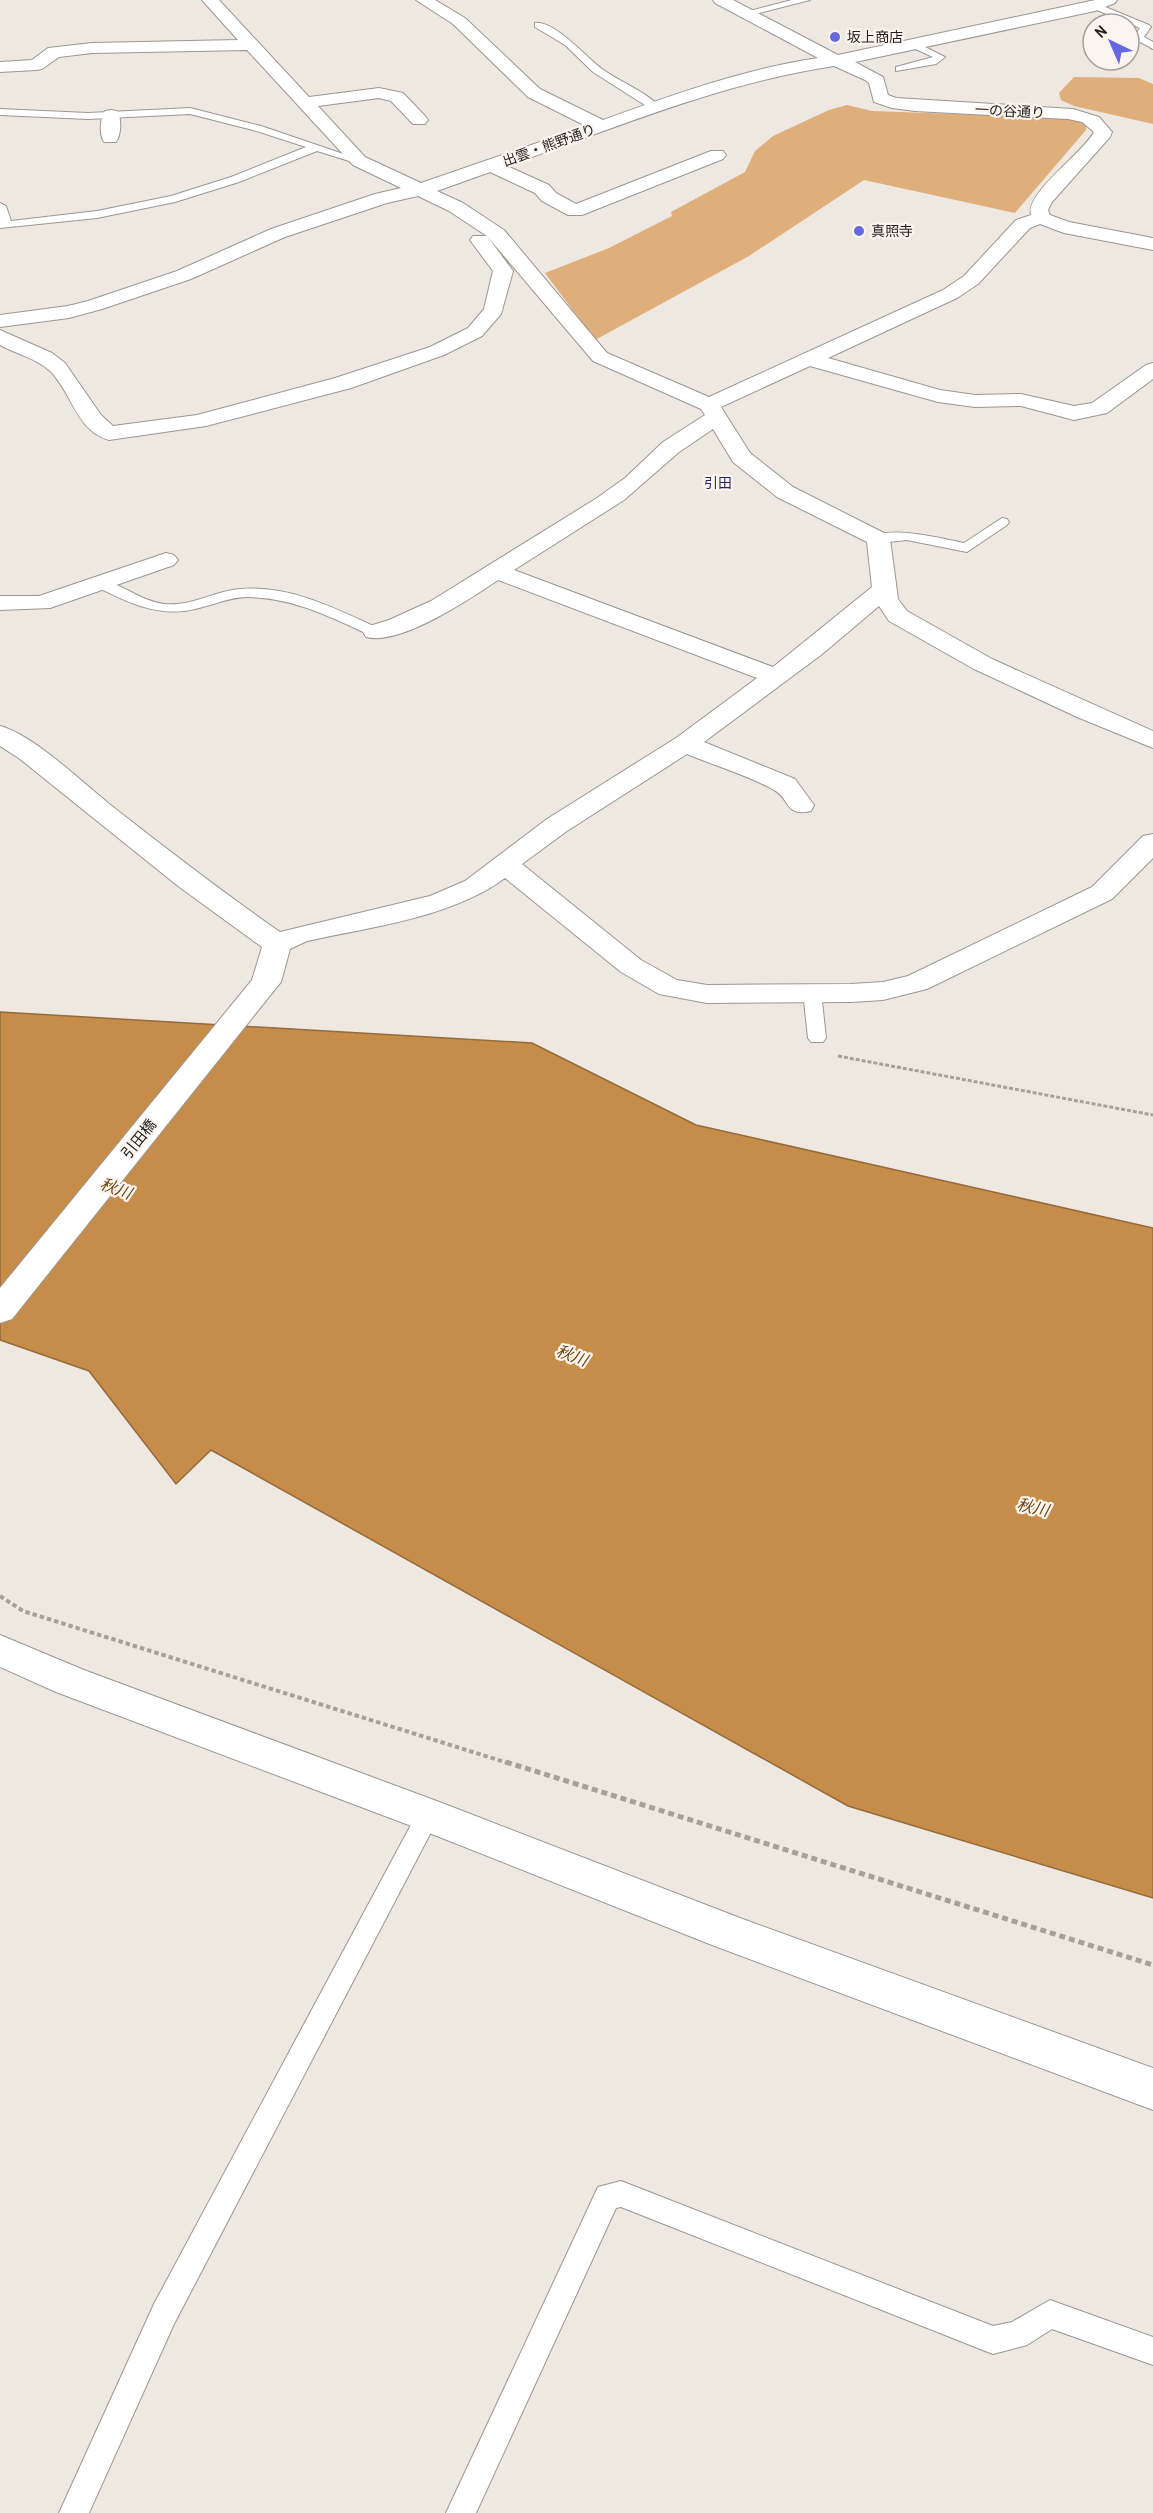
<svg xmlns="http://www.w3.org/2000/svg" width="1153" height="2513" viewBox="0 0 1153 2513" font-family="'Archivo Narrow','Noto Sans JP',sans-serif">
<rect width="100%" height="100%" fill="#efe8e1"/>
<path fill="#deae7b" d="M1074 77 1139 78 1153 84V124L1074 106 1061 100 1059 93Z
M847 105 872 111 1066 118 1081 121 1086 125V130L1015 213 864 180 749 256 595 340 545 273 609 248 672 216 671 212 745 172 755 151 773 136 829 110Z"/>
<path fill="#c68c49" stroke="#946b3c" stroke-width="1.5" d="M0 1012 532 1043 696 1125 1153 1228V1898L848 1806 211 1450 176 1484 89 1371 0 1340Z"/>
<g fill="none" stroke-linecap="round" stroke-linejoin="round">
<defs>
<path id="service" d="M792 0H810L747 16 742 13Z
M1092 4H1098L1149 25 1151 27 1144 37 1153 42V49L1133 38 1140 28 1092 8Z
M535 23C554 20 587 58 602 69 620 82 645 91 660 107L651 109 593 72 565 45 535 27Z
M915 42 945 57 936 64 896 71V67L933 57 911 47 910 45Z
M190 108 261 126 364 161 359 164 317 151 239 182 175 202 97 218 0 228V203L6 206 11 221 97 211 171 196 231 177 306 147 253 130 190 114 88 119 0 115V109L88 113Z
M1002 518 1007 519 1009 522 1007 525 967 552 907 540 878 543 871 539C886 524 944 539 964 543Z
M100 579C122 584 141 601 164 604 191 607 214 591 240 589 291 585 336 609 380 629L382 632 380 635H370C330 617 294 598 248 597 230 597 213 605 195 609 158 618 127 602 95 586L93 583 95 580Z
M812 987 818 988 821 992 826 1038 823 1042H811L808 1038 803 992 806 988Z
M428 1805 436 1808 440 1815 174 2324 89 2513H59L154 2304 420 1808Z
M621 2181 993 2326 1012 2322 1050 2300 1153 2337V2365L1052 2329 1027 2345 993 2354 621 2207 616 2208 476 2513H446L598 2187Z"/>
<path id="minor" d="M202 0H219L309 97 379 88 403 93 425 116 428 120 425 124H413L391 101 379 98 318 106 365 157 421 183 586 126 528 97 453 24 416 0H435L465 18 540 89 603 120C673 95 744 69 818 58L715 3 713 0H733L838 55 1095 0H1117L1115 3 1095 11 855 62 883 77 888 95 896 98 1073 109 1099 117 1112 132 1110 137 1052 202 1048 210 1050 215 1069 222 1153 238V250L1064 233 1040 224 1030 228 978 284 957 298 828 358 940 390 975 395 1021 394 1074 406 1092 403 1146 365 1153 363V379L1107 413 1074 420 1021 406 975 407 938 402 810 366 721 407 750 453 793 487 886 534 890 539 898 599 907 611 992 659 1153 731V748L1077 717 974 669 889 621 879 606 821 655 704 742 795 779 814 805 811 811C784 817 791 799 774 790 748 775 715 766 687 754L567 831 522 864 641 960 677 980 707 985 851 984 883 982 908 976 1092 887 1143 836 1153 834V858L1112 899 927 989 883 1000 851 1002 707 1003 659 994 621 972 505 878C453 917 371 927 307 941L290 949 281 982 276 988 12 1319 0 1323V1288L252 980 262 947 178 886 20 759 0 746V726C32 734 81 781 108 803 164 847 221 891 280 932L430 896 465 881 547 819 676 738 757 678 498 580C470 599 400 646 366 637L363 632 366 627 389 620 431 601 597 498 625 478 663 442 705 415 701 409 593 361 487 236 513 271 501 314 482 336 444 355 351 388 206 426 109 440C76 431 72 392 50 371 36 358 16 354 0 345V330L52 353 65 363 101 415 113 426 197 415 335 378 430 347 468 328 484 309 493 271 470 240 473 236H487L449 211 418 196 387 203 285 237 191 279 102 309 69 318 0 327V315L68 306 88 301 177 271 271 229 375 194 401 188 353 165 247 50 92 53 59 57 42 69 36 70 0 72V62L32 60 48 48 92 43 238 40ZM834 66 865 80 869 83 874 102 892 108 915 111 1068 119 1082 122 1094 132C1083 153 1025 193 1031 215L1016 220 964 276 943 290 709 397 607 353 504 230 463 203 437 191 490 172 535 193 542 201 568 215H582L723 159 726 155 723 151H711L576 204 556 193 549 185 507 166C615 128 721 83 834 66ZM713 429 733 462 777 497 867 542 872 587 773 667 514 570 624 500 679 452Z
M111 110 117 111C122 118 121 135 116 142H104C99 135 100 118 105 111Z
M166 553 174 555 178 560 174 565 50 608 0 610V596H39Z"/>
<path id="tertiary" d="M0 1635 84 1670 442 1803 740 1918 1153 2068V2110L712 1945 414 1827 56 1692 0 1667Z"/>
</defs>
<use href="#service" stroke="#9c9690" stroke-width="2"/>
<use href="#minor" stroke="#9c9690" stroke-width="2"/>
<use href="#tertiary" stroke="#9c9690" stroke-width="2"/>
<path stroke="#a6a09b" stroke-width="3" stroke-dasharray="4 2" stroke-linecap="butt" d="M838 1056 1153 1115"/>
<path stroke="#a6a09b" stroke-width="4" stroke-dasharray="4.5 3" stroke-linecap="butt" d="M0 1596 23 1611 511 1764"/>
<path stroke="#a6a09b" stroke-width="5" stroke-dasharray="6 4" stroke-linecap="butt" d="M506 1762 1153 1965"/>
<use href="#service" fill="#fff" fill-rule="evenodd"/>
<use href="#minor" fill="#fff" fill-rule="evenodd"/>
<use href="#tertiary" fill="#fff" fill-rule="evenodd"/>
</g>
<g fill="#6568e1" stroke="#fcf5ef" stroke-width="2">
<circle cx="835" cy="37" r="6"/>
<circle cx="859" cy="231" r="6"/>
</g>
<g text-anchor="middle" stroke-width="4.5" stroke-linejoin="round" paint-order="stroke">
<g font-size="14" fill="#211e1c" stroke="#fcf5ef" text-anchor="start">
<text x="847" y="42">坂上商店</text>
<text x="871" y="236">真照寺</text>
</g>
<g font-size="14" fill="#211e1c" stroke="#fcf5ef">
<text transform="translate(1010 111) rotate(3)" y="5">一の谷通り</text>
<text transform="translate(549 145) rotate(-20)" y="5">出雲・熊野通り</text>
</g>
<g font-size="14" fill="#252660" stroke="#fcf5ef">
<text x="718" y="488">引田</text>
</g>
<g font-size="15" fill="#211e1c" stroke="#fcf5ef">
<text transform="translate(139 1139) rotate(-51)" y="5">引田橋</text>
</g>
<g font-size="16" font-style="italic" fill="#6a430f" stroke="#fcf5ef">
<text transform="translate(116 1188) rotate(20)" y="6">秋川</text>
<text transform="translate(572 1355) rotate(20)" y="6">秋川</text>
<text transform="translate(1033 1507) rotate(13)" y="6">秋川</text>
</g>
</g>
<g transform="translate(1111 42) rotate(316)"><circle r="28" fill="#fcf5ef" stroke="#a49f9b" stroke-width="1.5"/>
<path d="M0-4.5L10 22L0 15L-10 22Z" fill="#6568e1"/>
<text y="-9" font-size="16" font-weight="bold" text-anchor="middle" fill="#211e1c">N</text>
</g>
</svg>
